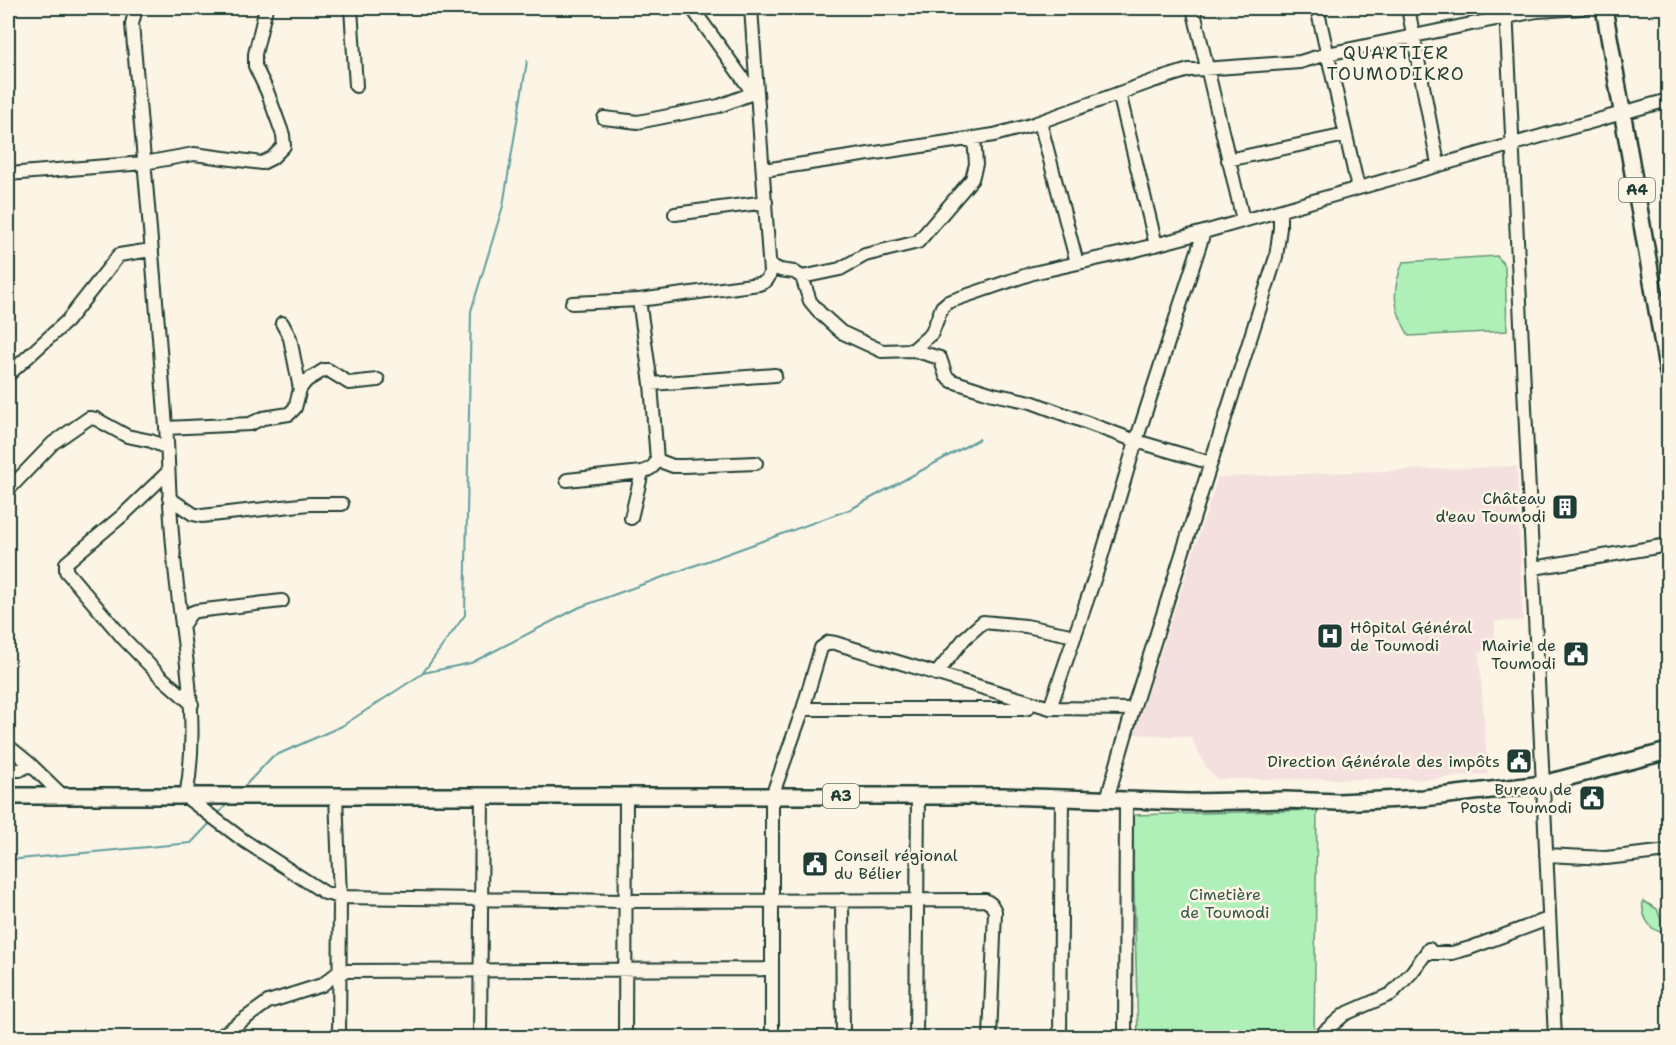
<svg xmlns="http://www.w3.org/2000/svg" width="1676" height="1045" viewBox="0 0 1676 1045" font-family="'Shantell Sans',sans-serif">
<rect width="100%" height="100%" fill="#fcf5e5"/>
<filter id="ink" filterUnits="userSpaceOnUse"><feTurbulence type="fractalNoise" baseFrequency=".0167" numOctaves="2"/><feDisplacementMap in="SourceGraphic" scale="12" xChannelSelector="R" yChannelSelector="G"/><feConvolveMatrix kernelMatrix="1 2 1 2 8 2 1 2 1" color-interpolation-filters="sRGB"/></filter>
<g filter="url(#ink)">
<path fill="#f4e1df" d="M1517 466 1523 621H1495V652H1479L1488 774 1431 779H1217L1206 767 1191 737 1134 734 1218 477Z"/>
<path fill="#aff0b8" stroke="#679676" stroke-width="1.5" d="M1497 256 1505 266 1507 331 1409 336C1393 308 1391 292 1403 262Z
M1317 810 1314 1037H1138L1132 815Z
M1643 901 1657 909 1663 925 1661 932C1648 930 1641 913 1643 901Z"/>
<g fill="none" stroke-linecap="round" stroke-linejoin="round">
<path stroke="#609d9d" stroke-width="2" d="M423 673 471 663 580 607 851 509 979 439
M240 791 272 757 342 726 422 674 465 615 471 311 503 206 527 61
M218 814 228 803
M8 860 191 843 212 821"/>
<defs>
<path id="minor" d="M136 8 132 24C144 158 156 293 166 427 169 466 169 505 173 545 179 631 202 710 186 797L243 840 325 893 340 897 625 901 985 900 991 904 995 911 990 1038
M351 8 356 86
M692 8 756 97
M1193 8 1243 220
M1317 8 1358 188
M1408 8 1438 164
M1506 8 1555 1038
M1119 93 1156 245
M604 118 638 122 719 106 753 93
M1040 122 1077 263
M1228 160 1346 135
M764 170 994 135 1031 125 1153 81 1189 70 1300 62 1327 54 1486 21 1537 11 1582 8
M8 174 144 163 194 154 262 163 272 158 284 146 283 135 267 91 255 66V54L266 8
M675 214 766 202
M770 265 780 270 794 272 802 277 810 301 820 313 841 332 882 351 913 350 940 358 946 376 952 381 993 394 1031 402 1136 441 1211 463
M802 277 840 269 865 255 918 242 972 179 976 164 974 138
M572 303 639 300 759 284C766 282 768 280 770 273L751 8
M282 323 290 338 300 389
M913 350 932 333 942 307 948 302 1033 273 1132 251 1204 232 1668 100
M8 375 67 321 119 255 151 250
M651 384 775 375
M166 428 250 424 263 418 289 414 295 408 300 389 306 381 324 370H328L349 383 378 380
M657 460 673 466H684L756 463
M168 472 123 515 66 563V571L124 639 160 676 192 704
M567 480 642 472C649 470 655 466 657 460L651 384 639 300
M8 490 53 443 89 418 96 419 127 436 151 441 167 448
M169 498 193 514 202 516 309 504H342
M631 518 642 472
M1534 568 1668 545
M182 626 191 613 196 611 282 601
M936 674 965 638 983 622 1026 626 1075 636
M1050 708 1098 568 1136 441 1204 232
M803 709H1022L1028 708 1030 703
M8 746 30 764 63 796
M8 770H20L30 764
M336 796 340 897 339 1038
M1107 799 1133 709 1276 257 1280 228V211
M1546 855 1606 858 1668 851
M842 900 843 1038
M218 1038 268 1002 322 985 340 971 772 969
M480 1038 482 796
M625 1038 626 797
M772 1038V796L803 709 821 648 829 642 835 643 1050 708 1133 709
M916 1038 918 796
M1060 1038 1062 798
M1125 1038 1126 801
M1323 1038 1324 1032 1345 1014 1391 994 1412 972 1429 949 1431 953H1452L1470 948 1548 919"/>
<path id="major" d="M1604 8 1668 373
M8 796H1002L1188 802 1286 800 1338 802 1423 798 1543 784 1668 751"/>
</defs>
<use href="#minor" stroke="#1f3d34" stroke-width="16"/>
<use href="#major" stroke="#1f3d34" stroke-width="20"/>
<use href="#minor" stroke="#fcf5e5" stroke-width="12"/>
<use href="#major" stroke="#fcf5e5" stroke-width="15"/>
</g>
</g>
<defs>
<symbol id="building-square" viewBox="-11 -11 22 22"><rect x="-9" y="-9" width="18" height="18" rx="4" fill="#1f3d34" stroke="#fcf5e5"/><path d="M-4-6H4V6H1V3H-1V6H-4ZM-2.5-4.3h1.7v1.8h-1.7ZM.8-4.3h1.7v1.8H.8ZM-2.5-1h1.7V.8h-1.7ZM.8-1h1.7V.8H.8Z" fill="#fff"/></symbol>
<symbol id="hospital-square" viewBox="-11 -11 22 22"><rect x="-9" y="-9" width="18" height="18" rx="4" fill="#1f3d34" stroke="#fcf5e5"/><path d="M-5-5h3v3.5h4V-5h3V5h-3V1.5h-4V5h-3Z" fill="#fff"/></symbol>
<symbol id="civic-square" viewBox="-11 -11 22 22"><rect x="-9" y="-9" width="18" height="18" rx="4" fill="#1f3d34" stroke="#fcf5e5"/><path d="M-.6-6.5H3V-4.5H.6V-3L4-1V1h2V6H-6V1h2V-1L-.6-3ZM-1.2 2.5V6h2.4V2.5Z" fill="#fff"/></symbol>
</defs>
<g fill-rule="evenodd">
<use href="#building-square" x="1550" y="492" width="30" height="30"/>
<use href="#hospital-square" x="1315" y="621" width="30" height="30"/>
<use href="#civic-square" x="1561" y="639" width="30" height="30"/>
<use href="#civic-square" x="1504" y="746" width="30" height="30"/>
<use href="#civic-square" x="1577" y="783" width="30" height="30"/>
<use href="#civic-square" x="800" y="849" width="30" height="30"/>
</g>
<g text-anchor="middle" stroke-width="5" stroke-linejoin="round" paint-order="stroke">
<g fill="#fcf5e5" stroke="#617469" stroke-width="1.5">
<rect x="1619" y="178" width="36" height="24" rx="4.5"/>
<rect x="823" y="784" width="36" height="24" rx="4.5"/>
</g>
<g font-size="15" font-weight="bold" fill="#1f3d34">
<text x="1637" y="195">A4</text>
<text x="841" y="801">A3</text>
</g>
<g font-size="16" fill="#1f3d34" stroke="#fcf5e5" text-anchor="end">
<text x="1546" y="504">Château<tspan x="1546" dy="18">d'eau Toumodi</tspan></text>
<text x="1350" y="633" text-anchor="start">Hôpital Général<tspan x="1350" dy="18">de Toumodi</tspan></text>
<text x="1556" y="651">Mairie de<tspan x="1556" dy="18">Toumodi</tspan></text>
<text x="1500" y="767">Direction Générale des impôts</text>
<text x="1572" y="795">Bureau de<tspan x="1572" dy="18">Poste Toumodi</tspan></text>
<text x="834" y="861" text-anchor="start">Conseil régional<tspan x="834" dy="18">du Bélier</tspan></text>
</g>
<g font-size="16" fill="#355848" stroke="#fcf5e5">
<text x="1225" y="900">Cimetière<tspan x="1225" dy="18">de Toumodi</tspan></text>
</g>
<g font-size="18" letter-spacing="1.5" fill="#1f3d34" stroke="#fcf5e5">
<text x="1396" y="59">QUARTIER<tspan x="1396" dy="21">TOUMODIKRO</tspan></text>
</g>
</g>
<rect width="1676" height="1045" fill="none" stroke="#fcf5e5" stroke-width="30"/>
<rect x="15" y="15" width="1646" height="1015" fill="none" stroke="#1f3d34" stroke-width="2" filter="url(#ink)"/>
</svg>
